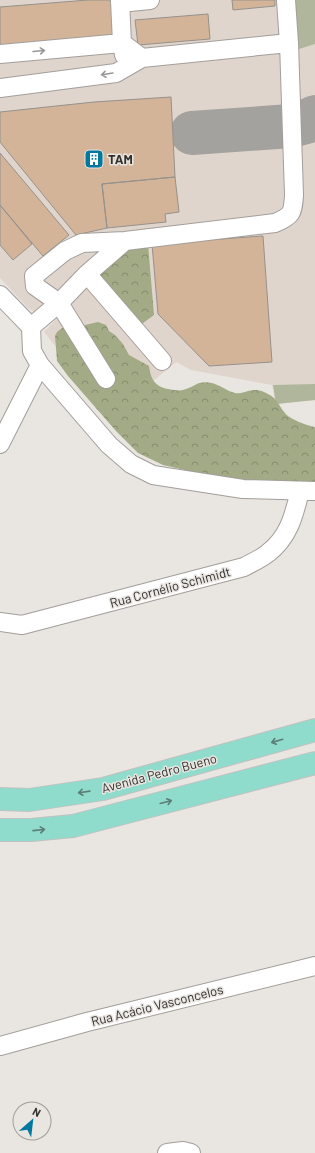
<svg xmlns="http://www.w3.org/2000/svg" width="315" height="1153" viewBox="0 0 315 1153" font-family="Barlow,sans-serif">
<defs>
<pattern id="forest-crowns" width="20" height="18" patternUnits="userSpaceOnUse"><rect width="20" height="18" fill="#a2ab85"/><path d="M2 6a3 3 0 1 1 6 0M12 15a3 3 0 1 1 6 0" fill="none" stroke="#858c6d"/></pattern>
</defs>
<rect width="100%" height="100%" fill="#e9e5e0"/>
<path fill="#e0d5cc" d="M0 0H315V400L276 404 272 385 191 370 176 362 152 382 115 419 44 332 59 316 39 312H34L28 308 0 278Z"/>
<path fill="#b0b69b" d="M292 0H315V44L296 50Z
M315 384V400L276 404 273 385Z"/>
<path fill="url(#forest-crowns)" d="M148 244 154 315 139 326 94 273 126 246Z
M98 322 106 325 109 331 115 335 123 344 129 355 149 366C151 379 154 386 168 389 173 390 179 391 183 390 197 386 197 380 212 383 220 385 227 391 235 393 244 395 251 386 264 392 279 399 276 402 285 413 289 419 308 426 315 427V484L241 483 163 465 138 453 116 431 68 376 57 361 55 336 57 332 62 328 68 329Z"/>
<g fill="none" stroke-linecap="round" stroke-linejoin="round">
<path stroke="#a4a29e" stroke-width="44" d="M192 133 291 126 306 122 315 117"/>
</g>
<path fill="#d3b498" stroke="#95918d" d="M88 0H112L115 36 0 45V7Z
M232 0H275V6L233 10Z
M208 14 210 39 138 45 135 20Z
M171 97 175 177 102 184 107 228 76 235 0 142V112L94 102Z
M0 153 69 235 43 256 0 205Z
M175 177 179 212 165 214 166 222 107 228 102 184Z
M0 205 32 244 13 260 0 245Z
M263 236 272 362 209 366 158 314 152 244Z"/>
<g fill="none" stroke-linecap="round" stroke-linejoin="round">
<defs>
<path id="minor" d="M120 0 122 43 124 55
M120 3 150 0
M0 54 122 43 142 58
M0 88 116 73 142 58 289 43 286 0
M87 274 162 361
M0 295 31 327 32 351 40 365 109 445 131 464 153 475 243 489 315 491
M31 327 59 303 87 274 125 241
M106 379 59 303 35 286 34 276 65 251 82 243 125 241 275 223C292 216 293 213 294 195L289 43
M0 444 40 365
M0 622 22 625 244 567C251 563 261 559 268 553 289 537 294 515 300 491
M0 1046 87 1022 315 966
M167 1153 183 1151 191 1153"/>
<path id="major" d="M0 799 29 800 103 789 315 730
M0 830H31L73 826 315 763"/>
</defs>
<use href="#minor" stroke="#a39e9b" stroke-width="20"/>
<use href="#major" stroke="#c2c1c1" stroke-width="24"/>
<use href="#minor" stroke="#fff" stroke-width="18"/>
<use href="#major" stroke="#90dccc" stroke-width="22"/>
</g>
<defs><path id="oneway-shaft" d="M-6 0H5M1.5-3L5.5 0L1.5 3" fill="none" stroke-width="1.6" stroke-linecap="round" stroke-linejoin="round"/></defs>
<g stroke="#989897">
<use href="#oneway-shaft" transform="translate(39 51) rotate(-5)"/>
<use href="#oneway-shaft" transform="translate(107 74) rotate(171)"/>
</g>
<g stroke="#5c7e76">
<use href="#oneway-shaft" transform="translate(277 741) rotate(164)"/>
<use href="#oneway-shaft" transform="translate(84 792) rotate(172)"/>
<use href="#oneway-shaft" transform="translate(166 802) rotate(-15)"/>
<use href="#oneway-shaft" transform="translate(39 830) rotate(-6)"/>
</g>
<defs>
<symbol id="building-square" viewBox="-11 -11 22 22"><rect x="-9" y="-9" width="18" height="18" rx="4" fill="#0078a0" stroke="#e9e5e0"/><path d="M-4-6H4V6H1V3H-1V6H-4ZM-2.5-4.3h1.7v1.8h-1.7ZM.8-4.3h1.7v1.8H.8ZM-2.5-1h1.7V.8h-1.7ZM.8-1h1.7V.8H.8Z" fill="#fff"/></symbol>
</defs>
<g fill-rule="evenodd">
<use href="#building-square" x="83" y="148" width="22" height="22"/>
</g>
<g text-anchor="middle" stroke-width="3" stroke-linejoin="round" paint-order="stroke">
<g font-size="13" font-weight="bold" fill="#32312f" stroke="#e9e5e0" text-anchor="start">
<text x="108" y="164">TAM</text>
</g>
<g font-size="13" fill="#32312f" stroke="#e9e5e0">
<text transform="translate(170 587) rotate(-15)" y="5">Rua Cornélio Schimidt</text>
<text transform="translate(159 773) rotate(-15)" y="5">Avenida Pedro Bueno</text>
<text transform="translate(157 1005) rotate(-14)" y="5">Rua Acácio Vasconcelos</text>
</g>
</g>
<g transform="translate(32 1121) rotate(28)"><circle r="19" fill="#e9e5e0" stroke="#a09d99"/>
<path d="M0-3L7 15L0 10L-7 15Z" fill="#0078a0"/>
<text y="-6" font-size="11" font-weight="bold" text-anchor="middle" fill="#32312f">N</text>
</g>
</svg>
